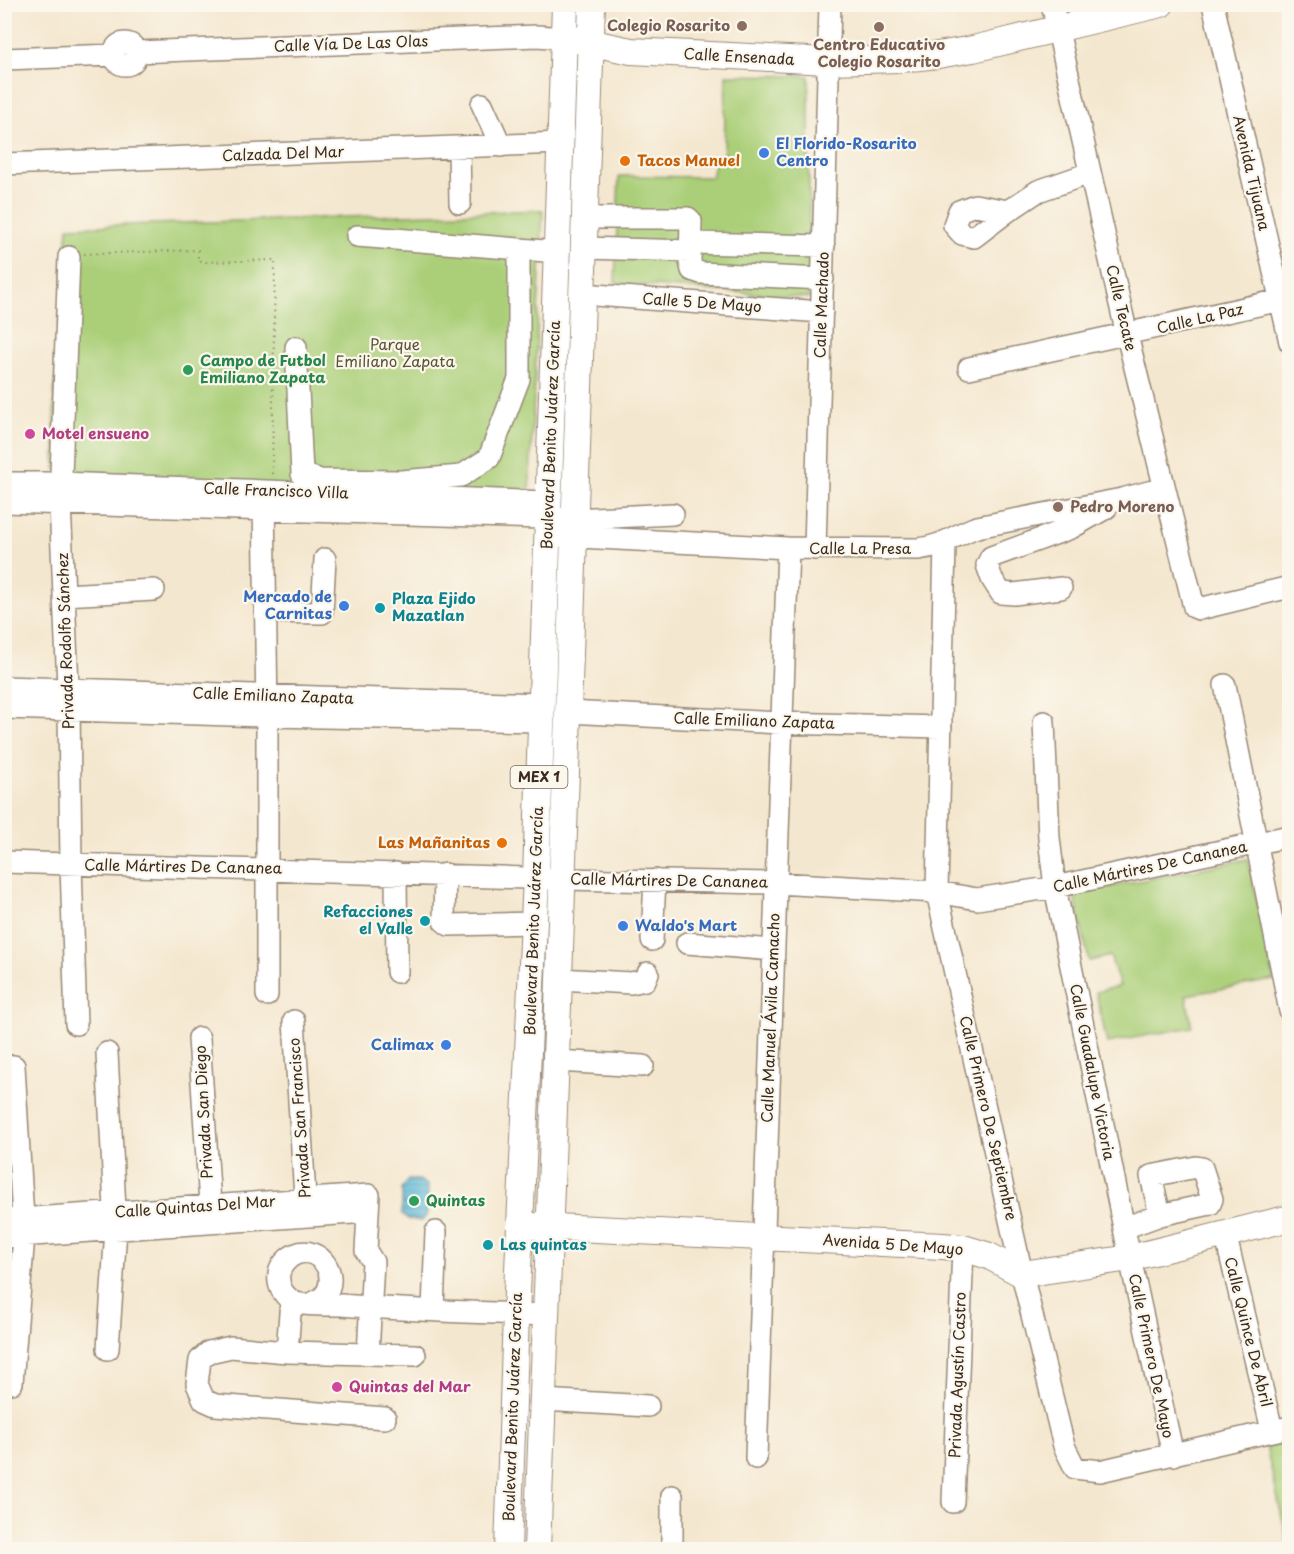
<svg xmlns="http://www.w3.org/2000/svg" width="1294" height="1554" viewBox="0 0 1294 1554" font-family="'Playpen Sans',sans-serif">
<defs>
<pattern id="water-rules" width="6" height="5" patternUnits="userSpaceOnUse" patternTransform="scale(1.5)"><rect width="6" height="5" fill="#5ab8d8"/><path d="M0 2.5h6" fill="none" stroke="#4c96af"/></pattern>
</defs>
<rect width="100%" height="100%" fill="#fbf7ec"/>
<filter id="ink" filterUnits="userSpaceOnUse"><feTurbulence type="fractalNoise" baseFrequency=".0167" numOctaves="2"/><feDisplacementMap in="SourceGraphic" scale="12" xChannelSelector="R" yChannelSelector="G"/><feConvolveMatrix kernelMatrix="1 2 1 2 8 2 1 2 1" color-interpolation-filters="sRGB"/></filter>
<filter id="wash" filterUnits="userSpaceOnUse"><feTurbulence type="fractalNoise" baseFrequency=".008" numOctaves="4" result="noise"/><feDisplacementMap in="SourceGraphic" scale="24" xChannelSelector="R" yChannelSelector="G"/><feGaussianBlur stdDeviation="1.35" result="paint"/><feColorMatrix in="noise" values="0 0 0 0 0 0 0 0 0 0 0 0 0 0 0 0 0 1.4 0 .05"/><feComposite in="paint" operator="in"/></filter>
<g filter="url(#wash)">
<rect width="100%" height="100%" fill="#f4e7cf"/>
<path fill="#aacf78" stroke="#727c4b" stroke-width="1.5" d="M726 75 809 76V298L615 283 619 176 712 177 715 157H724Z
M543 210 529 496 76 483 55 469 54 397 68 227Z
M1248 859 1274 980 1186 995 1192 1027 1107 1043 1096 992 1120 986 1110 956 1089 961 1074 894Z
M1289 1441H1290L1289 1548 1266 1446Z"/>
<path fill="url(#water-rules)" stroke="#4a717b" stroke-width="1.5" d="M408 1180H419L428 1186 427 1215 422 1221 408 1219 402 1214V1188Z"/>
</g>
<g filter="url(#ink)">
<g fill="none" stroke-linecap="round" stroke-linejoin="round">
<defs>
<path id="minor" d="M1052 4 1127 335 1194 607 1199 609 1290 587
M1213 4 1290 342
M114 54a11 11 0 1 1 22 0a11 11 0 1 1-22 0Z
M137 52 537 36 564 38
M4 59 114 55
M482 104 501 146
M459 147 460 203
M4 164 561 143
M1008 211 975 205 959 211 954 225 962 234 974 237 1008 211 1038 191 1090 173
M584 218H688L691 221 690 262 692 270 701 273 823 279
M357 236 558 252
M691 243 824 246
M584 248 691 251
M69 257 60 503 69 709 71 864 76 1024
M582 294 822 312
M296 347 302 474 320 480 401 481 461 476 489 458 519 379V250
M969 368 1290 298
M4 483H61L548 502
M264 495 267 716V995
M4 502 573 519 673 514
M560 536 788 548 918 549C944 546 954 535 977 527L1122 499 1164 488
M945 543 937 892 1022 1274 1064 1446 1075 1468 1100 1471 1290 1427
M815 549 830 4
M1061 588 1014 594 1001 593 992 579 987 565 991 557 1071 528 1106 508
M64 595 154 590
M265 612 322 613 325 559
M1225 685 1290 1011
M4 687 541 704
M4 708 267 716 540 721
M568 712 781 723 941 727
M1044 722 1049 838 1055 887 1130 1258 1173 1455
M4 862 562 879 776 883 937 892 977 899 1055 887 1290 836
M396 873 397 972
M445 874 444 921 449 925 534 923
M652 940 655 880
M687 943 773 950
M559 979 631 983 645 980 648 973
M294 1021 306 1213
M199 1038 211 1219
M107 1053 116 1229 108 1349
M556 1061 643 1066
M4 1220 369 1195 366 1251 373 1262 368 1354 287 1352 231 1347 209 1352 200 1360 197 1384 204 1400 215 1405 385 1418
M1124 1228 1160 1215 1210 1204 1212 1199 1202 1168 1196 1167 1151 1176 1160 1215
M1225 1233 1272 1430
M4 1237 368 1212
M313 1303C316 1301 322 1299 324 1296 341 1276 320 1245 296 1254 288 1257 280 1266 279 1274 277 1287 285 1298 296 1303 302 1305 332 1305 341 1305 409 1311 478 1312 546 1315
M433 1310 436 1232
M287 1352 291 1300
M368 1354 415 1355
M12 1383 24 1236 14 1066
M542 1400 648 1406
M756 1458 788 548
M672 1496V1550
M953 1502 963 1248"/>
<path id="major" d="M573 39 631 51 828 61 901 59 938 55 973 49 1161 4
M534 1226 943 1246 963 1248 989 1256 1022 1274 1130 1258 1290 1218
M508 1550 516 1314 536 877 565 4
M537 1550 559 979 592 4"/>
</defs>
<use href="#minor" stroke="#988876" stroke-width="24"/>
<use href="#major" stroke="#988876" stroke-width="28"/>
<path stroke="#988876" stroke-width="2" stroke-dasharray="1.5 4.5" stroke-linecap="butt" d="M84 254 198 250V260L205 262 275 260 272 474"/>
<use href="#minor" stroke="#fff" stroke-width="21"/>
<use href="#major" stroke="#fff" stroke-width="26"/>
</g>
</g>
<g fill="#8d6e63" stroke="#fbf7ec" stroke-width="2">
<circle cx="742" cy="26" r="6"/>
<circle cx="879" cy="27" r="6"/>
<circle cx="1058" cy="507" r="6"/>
</g>
<g fill="#3f7fe0" stroke="#fbf7ec" stroke-width="2">
<circle cx="764" cy="153" r="6"/>
<circle cx="344" cy="606" r="6"/>
<circle cx="623" cy="926" r="6"/>
<circle cx="446" cy="1045" r="6"/>
</g>
<g fill="#e8710a" stroke="#fbf7ec" stroke-width="2">
<circle cx="625" cy="161" r="6"/>
<circle cx="502" cy="843" r="6"/>
</g>
<g fill="#2e9e5b" stroke="#fbf7ec" stroke-width="2">
<circle cx="188" cy="370" r="6"/>
<circle cx="414" cy="1201" r="6"/>
</g>
<g fill="#d1479c" stroke="#fbf7ec" stroke-width="2">
<circle cx="30" cy="434" r="6"/>
<circle cx="337" cy="1387" r="6"/>
</g>
<g fill="#0f9aa8" stroke="#fbf7ec" stroke-width="2">
<circle cx="380" cy="608" r="6"/>
<circle cx="425" cy="921" r="6"/>
<circle cx="488" cy="1245" r="6"/>
</g>
<g text-anchor="middle" stroke-width="4.5" stroke-linejoin="round" paint-order="stroke">
<rect fill="#fbf7ec" stroke="#75685c" stroke-width="1.5" x="510.5" y="766" width="57" height="22" rx="4.5"/>
<g font-size="14" font-weight="bold" fill="#3b2a1e">
<text x="539" y="782">MEX 1</text>
</g>
<g font-size="15" font-weight="bold" fill="#785e54" stroke="#fbf7ec" text-anchor="end">
<text x="730" y="31">Colegio Rosarito</text>
<text x="879" y="50" text-anchor="middle">Centro Educativo<tspan x="879" dy="17">Colegio Rosarito</tspan></text>
<text x="1070" y="512" text-anchor="start">Pedro Moreno</text>
</g>
<g font-size="15" fill="#3b2a1e" stroke="#fbf7ec">
<text transform="translate(351 44) rotate(-2)" y="5">Calle Vía De Las Olas</text>
<text transform="translate(739 57) rotate(3)" y="5">Calle Ensenada</text>
<text transform="translate(283 154) rotate(-2)" y="5">Calzada Del Mar</text>
<text transform="translate(1251 173) rotate(77)" y="5">Avenida Tijuana</text>
<text transform="translate(702 303) rotate(4)" y="5">Calle 5 De Mayo</text>
<text transform="translate(822 305) rotate(-88)" y="5">Calle Machado</text>
<text transform="translate(1121 308) rotate(77)" y="5">Calle Tecate</text>
<text transform="translate(1200 319) rotate(-13)" y="5">Calle La Paz</text>
<text transform="translate(551 435) rotate(-88)" y="5">Boulevard Benito Juárez García</text>
<text transform="translate(276 491) rotate(2)" y="5">Calle Francisco Villa</text>
<text x="860" y="554">Calle La Presa</text>
<text transform="translate(66 641) rotate(-92)" y="5">Privada Rodolfo Sánchez</text>
<text transform="translate(273 696) rotate(2)" y="5">Calle Emiliano Zapata</text>
<text transform="translate(754 721) rotate(2)" y="5">Calle Emiliano Zapata</text>
<text transform="translate(183 867) rotate(1)" y="5">Calle Mártires De Cananea</text>
<text transform="translate(1150 867) rotate(-12)" y="5">Calle Mártires De Cananea</text>
<text transform="translate(669 881) rotate(1)" y="5">Calle Mártires De Cananea</text>
<text transform="translate(534 921) rotate(-88)" y="5">Boulevard Benito Juárez García</text>
<text transform="translate(771 1018) rotate(-88)" y="5">Calle Manuel Ávila Camacho</text>
<text transform="translate(1092 1072) rotate(79)" y="5">Calle Guadalupe Victoria</text>
<text transform="translate(204 1112) rotate(-93)" y="5">Privada San Diego</text>
<text transform="translate(300 1118) rotate(-94)" y="5">Privada San Francisco</text>
<text transform="translate(988 1118) rotate(77)" y="5">Calle Primero De Septiembre</text>
<text transform="translate(195 1207) rotate(-4)" y="5">Calle Quintas Del Mar</text>
<text transform="translate(893 1245) rotate(4)" y="5">Avenida 5 De Mayo</text>
<text transform="translate(1248 1332) rotate(76)" y="5">Calle Quince De Abril</text>
<text transform="translate(1151 1356) rotate(78)" y="5">Calle Primero De Mayo</text>
<text transform="translate(958 1375) rotate(-88)" y="5">Privada Agustín Castro</text>
<text transform="translate(513 1407) rotate(-88)" y="5">Boulevard Benito Juárez García</text>
</g>
<g font-size="15" font-weight="bold" fill="#366cbe" stroke="#fbf7ec" text-anchor="start">
<text x="776" y="149">El Florido-Rosarito<tspan x="776" dy="17">Centro</tspan></text>
<text x="332" y="602" text-anchor="end">Mercado de<tspan x="332" dy="17">Carnitas</tspan></text>
<text x="635" y="931">Waldo's Mart</text>
<text x="434" y="1050" text-anchor="end">Calimax</text>
</g>
<g font-size="15" font-weight="bold" fill="#c56008" stroke="#fbf7ec" text-anchor="start">
<text x="637" y="166">Tacos Manuel</text>
<text x="490" y="848" text-anchor="end">Las Mañanitas</text>
</g>
<g font-size="15" fill="#575334" stroke="#fbf7ec">
<text x="395" y="350">Parque<tspan x="395" dy="17">Emiliano Zapata</tspan></text>
</g>
<g font-size="15" font-weight="bold" fill="#27864d" stroke="#fbf7ec" text-anchor="start">
<text x="200" y="366">Campo de Futbol<tspan x="200" dy="17">Emiliano Zapata</tspan></text>
<text x="426" y="1206">Quintas</text>
</g>
<g font-size="15" font-weight="bold" fill="#b23c85" stroke="#fbf7ec" text-anchor="start">
<text x="42" y="439">Motel ensueno</text>
<text x="349" y="1392">Quintas del Mar</text>
</g>
<g font-size="15" font-weight="bold" fill="#0d838f" stroke="#fbf7ec" text-anchor="start">
<text x="392" y="604">Plaza Ejido<tspan x="392" dy="17">Mazatlan</tspan></text>
<text x="413" y="917" text-anchor="end">Refacciones<tspan x="413" dy="17">el Valle</tspan></text>
<text x="500" y="1250">Las quintas</text>
</g>
</g>
<rect width="1294" height="1554" fill="none" stroke="#fbf7ec" stroke-width="24"/>
</svg>
